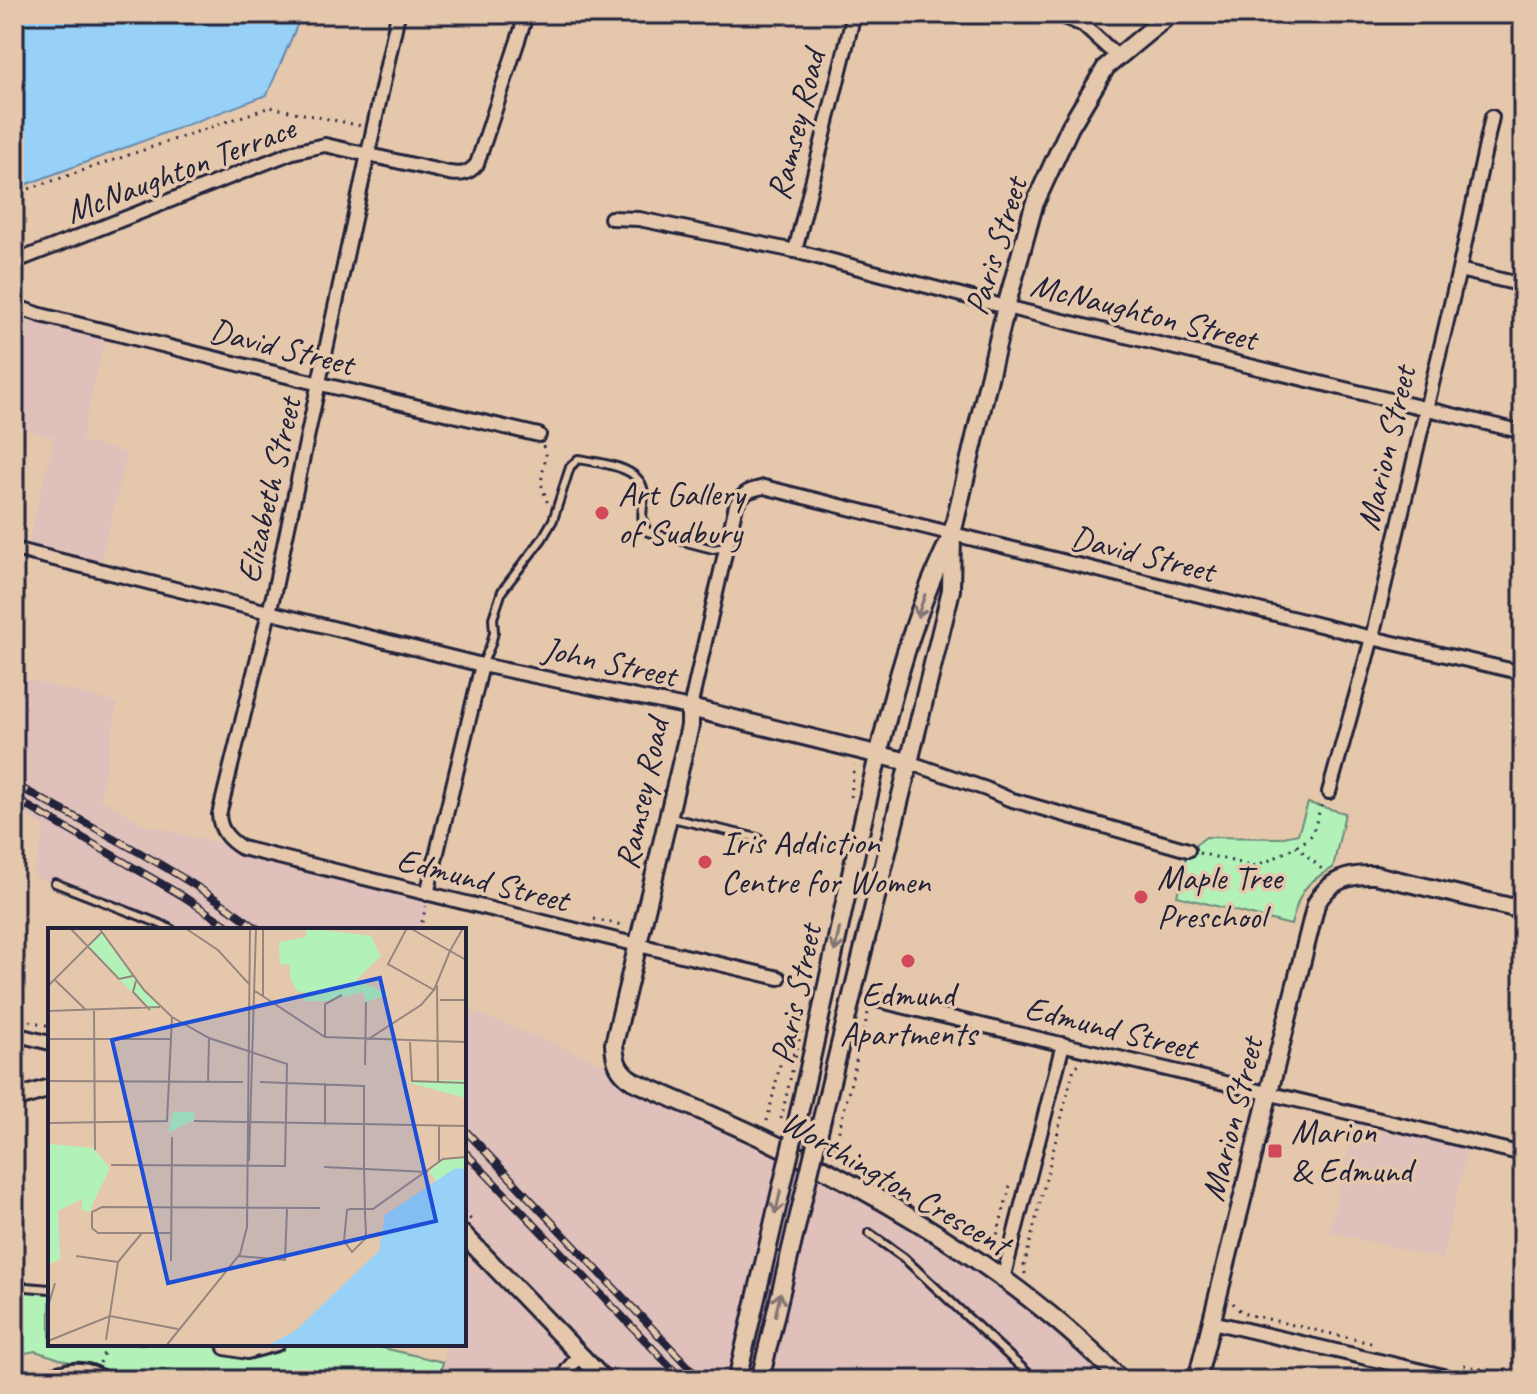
<svg xmlns="http://www.w3.org/2000/svg" width="1537" height="1394" viewBox="0 0 1537 1394" font-family="Caveat,sans-serif">
<rect width="100%" height="100%" fill="#e5c8ac"/>
<filter id="ink" filterUnits="userSpaceOnUse"><feTurbulence type="fractalNoise" baseFrequency=".0125" numOctaves="2"/><feDisplacementMap in="SourceGraphic" scale="16" xChannelSelector="R" yChannelSelector="G"/><feConvolveMatrix kernelMatrix="1 2 1 2 8 2 1 2 1" color-interpolation-filters="sRGB"/></filter>
<g filter="url(#ink)">
<path fill="#dfc0ba" d="M14 307 106 332 81 441 127 453 99 571 26 554 54 437 14 427Z
M14 676 118 703 100 799 146 825 426 895 427 909 421 930H169L33 876 45 827 14 809Z
M464 1008 618 1070 730 1124 960 1251 1120 1380H439L447 1344H464Z
M1357 1117 1469 1143 1442 1259 1329 1232Z"/>
<path fill="#b2f1b8" stroke="#6a8a7a" stroke-width="2" d="M1308 803 1345 813 1333 868C1302 884 1300 893 1291 925L1177 896 1187 851 1206 837 1279 838 1298 834Z
M14 1287 50 1289V1344H202L247 1354 280 1344H366L443 1362 439 1380H113L101 1369 79 1365 35 1351 21 1354 14 1347Z"/>
<path fill="#97d1f7" stroke="#688bac" stroke-width="2" d="M14 14H302L267 95 14 189Z"/>
<g fill="none" stroke-linecap="round" stroke-linejoin="round">
<defs>
<path id="lane" d="M482 665 491 644 494 632 493 618 502 591 542 539 553 520 570 467 578 459C600 463 645 466 644 496 643 509 639 520 648 532L713 549 726 547
M672 818 758 838
M55 883 163 925 172 930
M869 1233 904 1258 1035 1380
M14 1286 50 1289
M26 1380C58 1370 82 1356 111 1380"/>
<path id="street" d="M398 14 274 592 219 815C220 831 229 840 242 848L613 939 779 978
M1056 14 1083 25 1118 57
M611 218 639 219 795 251 1006 307 1523 432
M795 251 854 14
M14 262 293 152 325 145 449 173C462 175 468 174 477 164L523 25 525 14
M1459 270 1523 285
M14 306 41 315 299 379 539 435
M14 549 482 665 690 708 736 505C743 492 750 490 764 487L1372 638 1523 673
M908 762 986 789 1009 799 1188 850
M1329 792 1372 638 1459 270 1492 117
M427 894 482 665
M872 999 1523 1154
M14 1034 50 1043
M1003 1279 1063 1044
M1212 1322 1461 1380
M225 1348 247 1352 277 1344
M563 1380 568 1369 579 1356"/>
<path id="secondary" d="M908 762 690 708V726L614 1044C615 1062 618 1071 633 1081 676 1100 720 1118 762 1138 889 1199 1023 1278 1121 1380
M14 1099 50 1088
M796 1126C820 1022 841 916 865 812 886 719 908 625 950 539
M819 1131 951 590 952 534 1006 307 1034 205 1070 127 1106 67 1170 14
M464 1235 604 1380
M1197 1380 1316 904C1329 880 1348 874 1375 875L1523 910"/>
</defs>
<use href="#lane" stroke="#22223b" stroke-width="12"/>
<use href="#street" stroke="#22223b" stroke-width="18"/>
<use href="#secondary" stroke="#22223b" stroke-width="22"/>
<path stroke="#22223b" stroke-width="3" stroke-dasharray="2 6" stroke-linecap="butt" d="M14 194 270 107 362 126
M543 446 546 454 541 483 548 504
M851 797 854 765
M1296 846 1323 870
M1199 853 1253 866 1273 859 1305 841 1312 835 1322 803
M449 878 458 885
M594 919 622 925V928
M420 930 426 906
M14 1017 50 1026
M767 1121 783 1052 796 1055
M833 1155 868 1013 870 1014
M464 1212 472 1221
M990 1248 995 1243 1010 1186
M1025 1274 1024 1266 1074 1068 1079 1064
M1233 1303 1242 1313 1375 1344
M100 1363 107 1344
M1464 1365 1523 1379"/>
<use href="#lane" stroke="#e5c8ac" stroke-width="6"/>
<use href="#street" stroke="#e5c8ac" stroke-width="12"/>
<use href="#secondary" stroke="#e5c8ac" stroke-width="16"/>
<defs>
<path id="rail" d="M14 784C97 830 184 872 259 930
M14 798 181 895 234 930
M464 1129 701 1380
M464 1151 683 1380"/>
</defs>
<use href="#rail" stroke="#22223b" stroke-width="8"/>
<use href="#rail" stroke="#e5c8ac" stroke-width="5" stroke-dasharray="15" stroke-linecap="butt"/>
<defs>
<path id="secondary-bridge" d="M737 1380 796 1126
M760 1380 819 1131"/>
</defs>
<use href="#secondary-bridge" stroke="#22223b" stroke-width="22" stroke-linecap="butt"/>
<path stroke="#22223b" stroke-width="3" stroke-dasharray="2 6" stroke-linecap="butt" d="M781 1119 801 1032"/>
<use href="#secondary-bridge" stroke="#e5c8ac" stroke-width="16"/>
</g>
<defs><path id="oneway-shaft" d="M-6 0H5M1.5-3L5.5 0L1.5 3" fill="none" stroke-width="1.6" stroke-linecap="round" stroke-linejoin="round" transform="scale(2)"/></defs>
<g stroke="#847574">
<use href="#oneway-shaft" transform="translate(921 606) rotate(109)"/>
<use href="#oneway-shaft" transform="translate(837 940) rotate(102)"/>
<use href="#oneway-shaft" transform="translate(778 1202) rotate(103)"/>
<use href="#oneway-shaft" transform="translate(778 1304) rotate(-77)"/>
</g>
</g>
<g fill="#d1495b" stroke="#e5c8ac" stroke-width="3">
<circle cx="602" cy="513" r="8"/>
<circle cx="705" cy="862" r="8"/>
<circle cx="1141" cy="897" r="8"/>
<circle cx="908" cy="961" r="8"/>
<rect x="1267" y="1143" width="16" height="16" rx="4"/>
</g>
<g text-anchor="middle" stroke-width="7" stroke-linejoin="round" paint-order="stroke">
<g font-size="34" fill="#22223b" stroke="#e5c8ac">
<text transform="translate(795 125) rotate(-76)" y="12">Ramsey Road</text>
<text transform="translate(180 169) rotate(-21)" y="12">McNaughton Terrace</text>
<text transform="translate(995 246) rotate(-73)" y="12">Paris Street</text>
<text transform="translate(1144 311) rotate(14)" y="12">McNaughton Street</text>
<text transform="translate(282 346) rotate(14)" y="12">David Street</text>
<text transform="translate(1385 448) rotate(-77)" y="12">Marion Street</text>
<text transform="translate(268 490) rotate(-77)" y="12">Elizabeth Street</text>
<text transform="translate(1143 553) rotate(14)" y="12">David Street</text>
<text transform="translate(610 661) rotate(12)" y="12">John Street</text>
<text transform="translate(641 794) rotate(-78)" y="12">Ramsey Road</text>
<text transform="translate(483 879) rotate(14)" y="12">Edmund Street</text>
<text transform="translate(795 994) rotate(-78)" y="12">Paris Street</text>
<text transform="translate(1111 1027) rotate(14)" y="12">Edmund Street</text>
<text transform="translate(1231 1119) rotate(-76)" y="12">Marion Street</text>
<text transform="translate(896 1182) rotate(30)" y="12">Worthington Crescent</text>
</g>
<g font-size="34" fill="#22223b" stroke="#e5c8ac" text-anchor="start">
<text x="618" y="505">Art Gallery<tspan x="618" dy="39">of Sudbury</tspan></text>
<text x="721" y="854">Iris Addiction<tspan x="721" dy="39">Centre for Women</tspan></text>
<text x="1157" y="889">Maple Tree<tspan x="1157" dy="39">Preschool</tspan></text>
<text x="908" y="1006" text-anchor="middle">Edmund<tspan x="908" dy="39">Apartments</tspan></text>
<text x="1291" y="1143">Marion<tspan x="1291" dy="39">&amp; Edmund</tspan></text>
</g>
</g>
<g transform="translate(48 928)">
<rect width="418" height="418" fill="#e5c8ac"/>
<path d="M258 0 323 8 333 28 308 52 341 66 318 74 315 64 280 73H256L255 64 249 63 242 50V37L232 36 231 14 258 9ZM54 4 91 57 112 78 102 82 39 19ZM418 152V170L362 155V153ZM125 184H146V192L120 205ZM2 216 45 220 62 240 41 284 34 282V271L10 283 12 331 0 337ZM418 228V240L389 254 381 244 395 231Z" fill="#b2f1b8"/>
<path d="M418 240V418H219L247 403 331 323 337 287 406 241Z" fill="#97d1f7"/>
<path fill="none" stroke="#97867f" stroke-width="2" d="M22 0 71 51 85 48M51 0 96 62 124 89 161 110 239 136 237 238 63 237M137 0 170 22 201 56M215 0V69M359 0 340 36 386 62M362 0 402 23 415 0M7 52 38 82M88 53 85 64 102 82M389 57 390 154M0 58 54 4M207 63 277 109 418 114M392 72H418M0 83 112 79M46 83 47 222M277 109V76L294 67M0 111H123M319 112 373 77 386 62 402 23 418 32M362 114 364 153 418 155M317 137 318 74M0 153 195 154M160 154 161 110M212 154 316 158V239L317 281V286L318 305 317 311 304 324 296 313 299 282 302 281H325L395 231 418 229M146 193 418 198M0 195 119 193 124 89M277 197V155M391 198V235M201 233 208 0M276 239 380 244M122 305H50L44 300V284L54 279 272 280M28 328 70 334M190 328 237 332 239 281M123 333 124 209M0 379 7 355M58 412 70 334 94 305M0 413 62 388 130 401M118 418 192 326 199 299 202 0"/>
<path fill="#1d4ed8" fill-opacity="0.15" stroke="#1d4ed8" stroke-width="4" d="M332 50 388 293 120 355 64 112Z"/>
<rect width="418" height="418" fill="none" stroke="#22223b" stroke-width="4"/>
</g>
<rect width="1537" height="1394" fill="none" stroke="#e5c8ac" stroke-width="48"/>
<rect x="24" y="24" width="1489" height="1346" fill="none" stroke="#22223b" stroke-width="3" filter="url(#ink)"/>
</svg>
